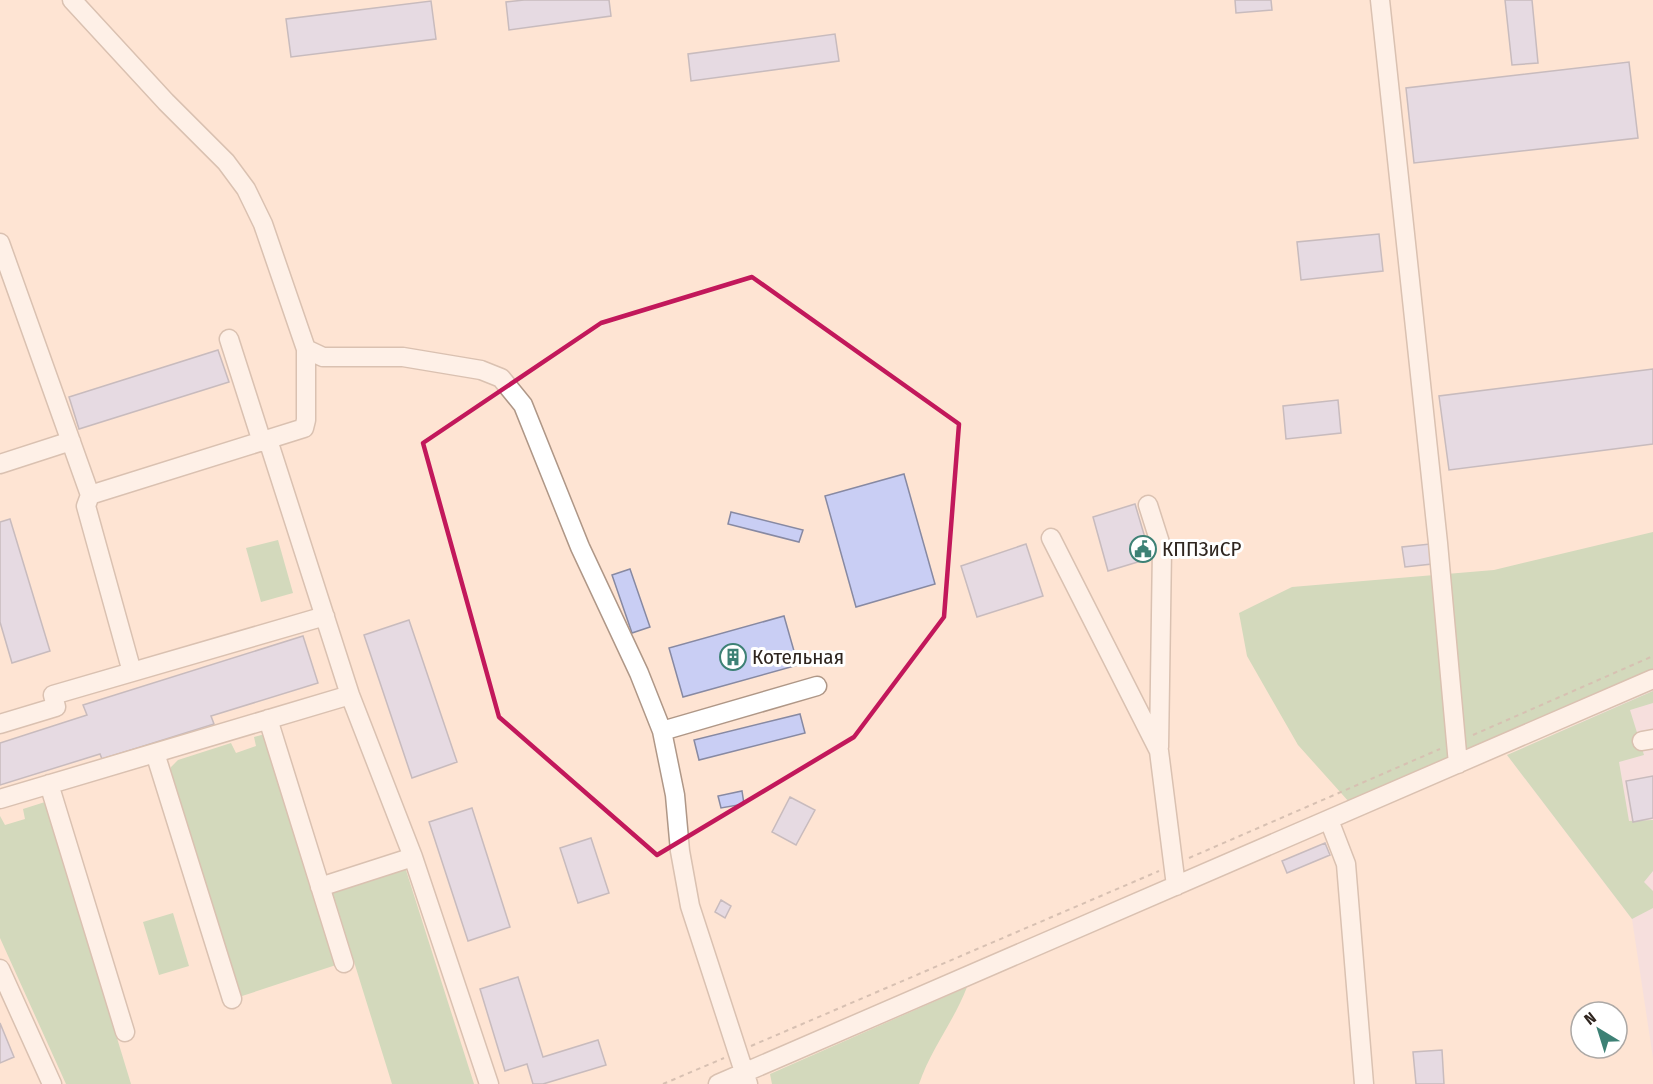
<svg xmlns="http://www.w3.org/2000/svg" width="1653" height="1084" viewBox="0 0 1653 1084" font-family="'Fira Sans Condensed',sans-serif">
<rect width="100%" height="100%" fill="#fee4d3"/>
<path fill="#edd9e9" d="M1653 690V1058L1632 919 1507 755Z"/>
<path fill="#9fcc9f" d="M1653 532V670L1350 803 1298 745 1247 656 1239 613 1292 587 1494 570Z
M278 540 293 593 261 602 246 548Z
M1653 691V703L1630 710 1644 755 1619 762 1629 821 1653 820V871L1644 882 1653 891V908L1632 919 1507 755Z
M265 734 336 965 239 997 170 772 171 767 178 760 231 743 236 753 256 746 254 737Z
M45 802 131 1084H66L0 938V816L5 825 25 819 23 809Z
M405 867 474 1084H392L332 891Z
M173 913 189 966 159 975 143 922Z
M967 987C954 1021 931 1049 919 1084H772L770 1074Z"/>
<path fill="#c9cef4" stroke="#8789a2" stroke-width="1.5" d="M524 0H609L611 16 509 30 506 2Z
M1235 0H1271L1272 10 1236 13Z
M1505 0H1532L1538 63 1512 65Z
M431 1 436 39 291 57 286 19Z
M835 34 839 61 691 81 688 54Z
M1629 62 1638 138 1414 163 1406 88Z
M1379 234 1383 271 1301 280 1297 242Z
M218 350 229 382 79 429 69 397Z
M1653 369V444L1449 470 1439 396Z
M1338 400 1341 433 1286 439 1283 406Z
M904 474 935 584 856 607 825 496Z
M1135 504 1151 558 1108 571 1093 517Z
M731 512 803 530 799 542 728 524Z
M10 519 50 651 12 663 0 622V522Z
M1026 544 1043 596 977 617 961 566Z
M1430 544 1432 564 1405 567 1402 547Z
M630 569 650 627 632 633 612 575Z
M784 616 798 665 683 697 669 648Z
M409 620 457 762 412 778 364 635Z
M303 636 318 683 211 716 214 724 102 759 100 754 0 785V743L87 715 83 705Z
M800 714 805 733 699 760 694 740Z
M1653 776V818L1633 822 1626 781Z
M742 791 744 804 721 808 718 796Z
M790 797 815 810 796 845 772 832Z
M472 808 510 927 468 941 429 822Z
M591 838 609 893 578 903 560 848Z
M1325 843 1330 855 1287 873 1282 861Z
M721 900 731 906 725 918 715 912Z
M518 977 543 1057 598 1040 606 1065 543 1084H533L527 1064 505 1071 480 989Z
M0 1023 14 1057 0 1063Z
M1442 1050 1444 1084H1416L1413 1052Z"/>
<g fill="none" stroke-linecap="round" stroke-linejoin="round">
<defs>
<path id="minor" d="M72 0 166 102 226 162 246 189 263 224 306 349 323 357H403L481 370 501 378 523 405 580 547 639 673 662 731 675 795 680 851 690 906 748 1084
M1380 0 1438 543 1458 764
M0 243 90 495 86 506 132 672
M229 339 262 442
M268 440 350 695 413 857 489 1084
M0 464 71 441
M90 495 304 428 306 420V349
M1148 505 1162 549 1159 747
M1051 538 1159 751 1176 886
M268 719 344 963
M0 724 56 707 53 695 325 616
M662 731 817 686
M1642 741 1653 739
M155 753 232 999
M49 784 125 1032
M0 799 350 695
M1329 820 1346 864 1364 1084
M320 887 413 857
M0 969 52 1084
M718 1084 1653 679"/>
</defs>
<use href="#minor" stroke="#af9787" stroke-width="21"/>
<path stroke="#a99589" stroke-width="2" stroke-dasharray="4.5 4.5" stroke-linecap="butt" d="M1473 735 1653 656
M1189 858 1440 749
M751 1046 1159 871
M663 1084 724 1058"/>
<use href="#minor" stroke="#fff" stroke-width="18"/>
</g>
<path d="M0 0H1653V1084H0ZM752 277 959 424 944 617 854 737 657 855 499 717 423 443 601 323Z" fill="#fee4d3" fill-opacity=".55" fill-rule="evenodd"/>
<path fill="none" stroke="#c2185b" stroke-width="4.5" stroke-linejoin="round" d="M752 277 959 424 944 617 854 737 657 855 499 717 423 443 601 323Z"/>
<defs>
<symbol id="civic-ring" viewBox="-11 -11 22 22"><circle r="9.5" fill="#fff" stroke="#3d8175" stroke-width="1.5"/><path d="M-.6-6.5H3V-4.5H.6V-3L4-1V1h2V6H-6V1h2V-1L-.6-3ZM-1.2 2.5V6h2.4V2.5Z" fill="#3d8175"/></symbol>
<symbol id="building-ring" viewBox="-11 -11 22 22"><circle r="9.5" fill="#fff" stroke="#3d8175" stroke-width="1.5"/><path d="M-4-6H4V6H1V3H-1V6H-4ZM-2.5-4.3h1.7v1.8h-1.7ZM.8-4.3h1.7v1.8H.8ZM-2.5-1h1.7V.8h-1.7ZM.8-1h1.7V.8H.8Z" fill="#3d8175"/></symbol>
</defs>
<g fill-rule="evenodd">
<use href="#civic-ring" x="1128" y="534" width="30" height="30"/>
<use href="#building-ring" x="718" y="642" width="30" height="30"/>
</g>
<g text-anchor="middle" stroke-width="6" stroke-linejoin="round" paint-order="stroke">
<g font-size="21" fill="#2f251f" stroke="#fff" text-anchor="start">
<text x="1162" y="556">КППЗиСР</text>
<text x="752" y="664">Котельная</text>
</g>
</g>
<g transform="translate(1599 1030) rotate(322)"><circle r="28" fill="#ffffff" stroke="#aca8a5" stroke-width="1.5"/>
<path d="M0-4.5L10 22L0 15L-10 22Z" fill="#3d8175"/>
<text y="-9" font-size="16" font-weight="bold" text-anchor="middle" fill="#2f251f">N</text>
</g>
</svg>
